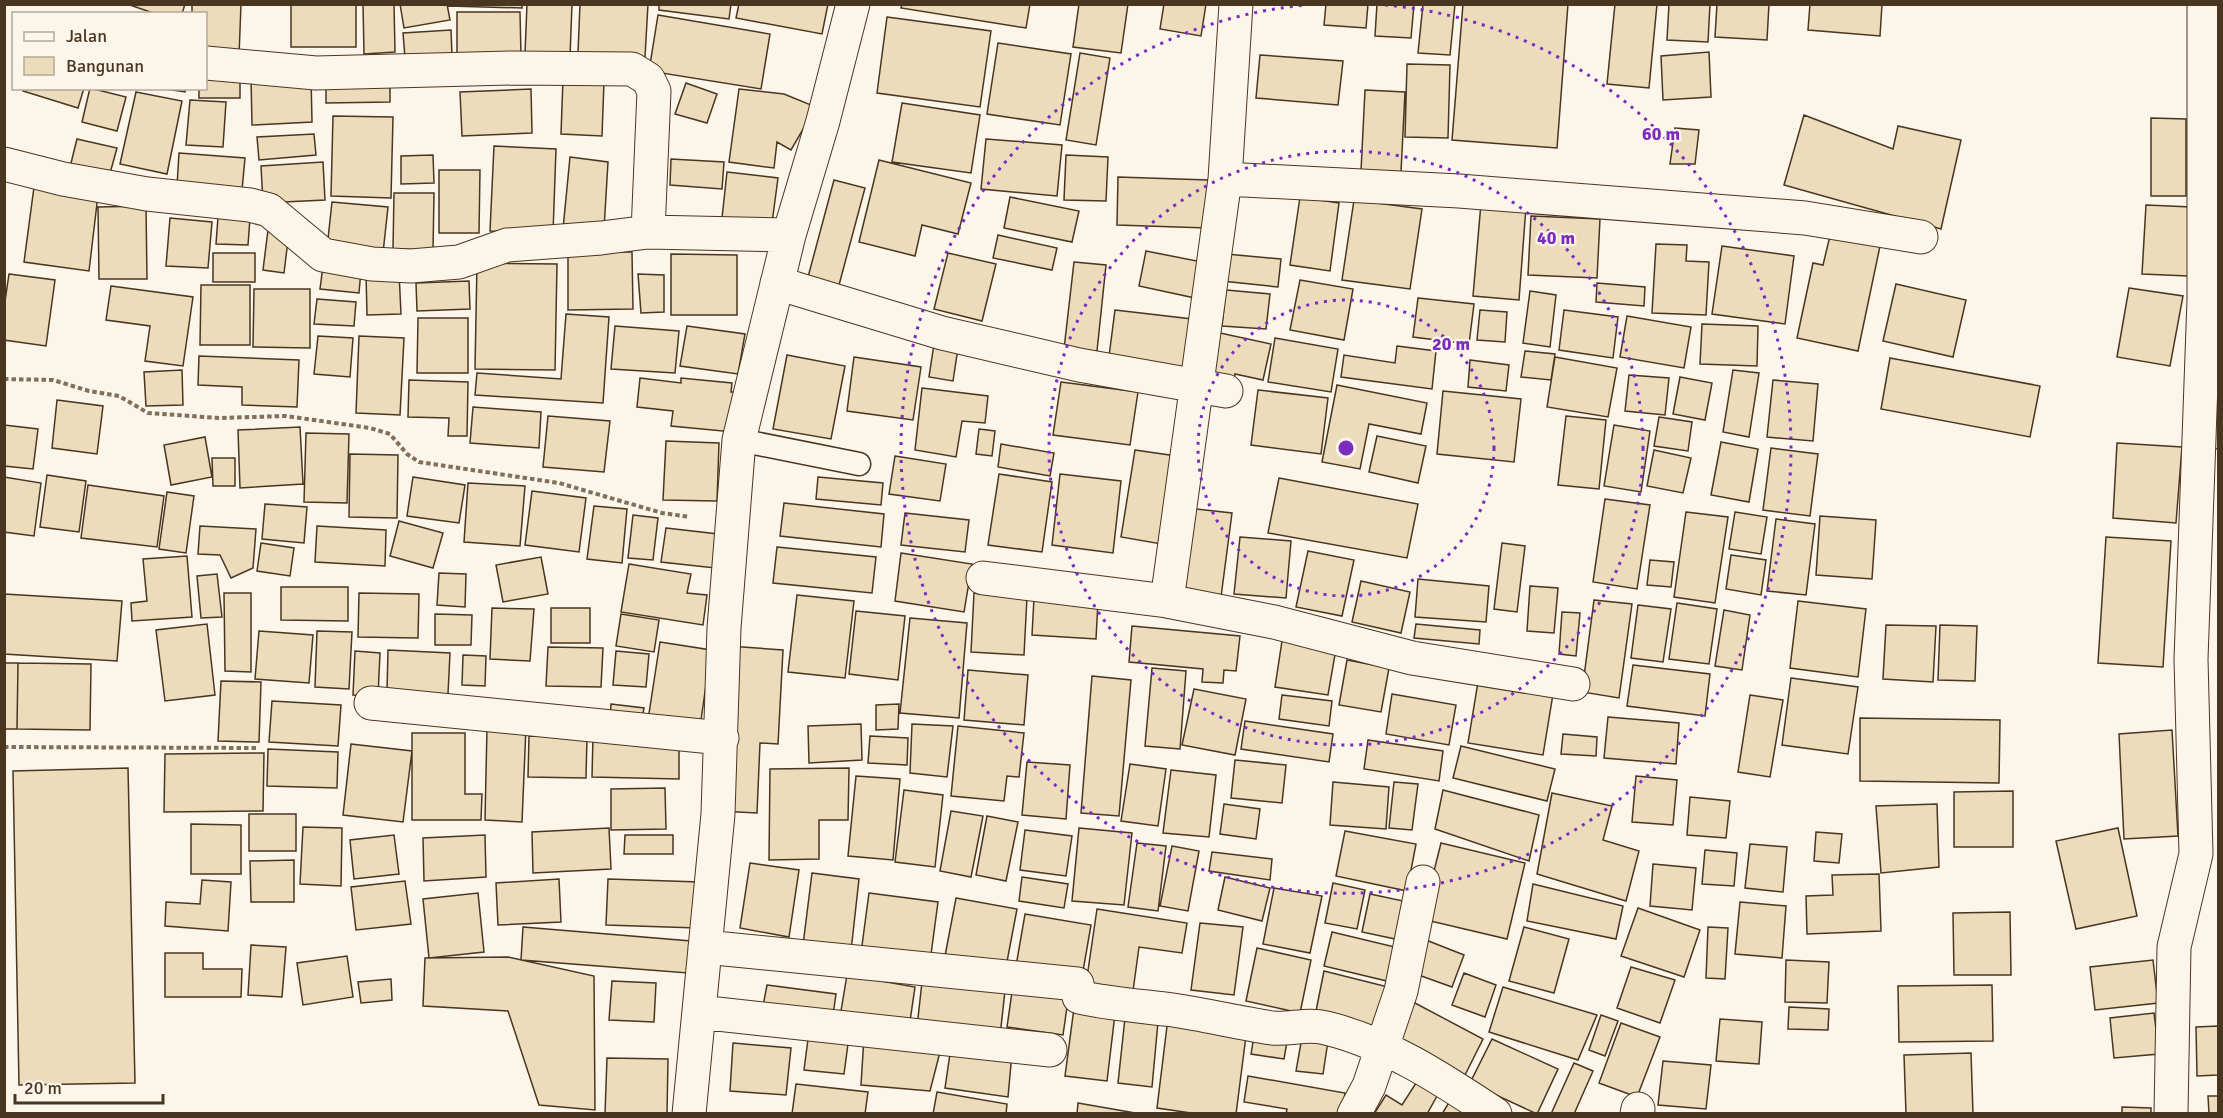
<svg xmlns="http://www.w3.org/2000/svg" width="2223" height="1118" viewBox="0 0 2223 1118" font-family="Signika,sans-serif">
<rect width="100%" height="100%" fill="#fbf6e9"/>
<path fill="#ecdcbc" stroke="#4a3520" stroke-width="1.5" d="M127 4H185L182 14H156Z
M192 4H241L239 56 206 55V14H192Z
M291 4H356V47H291Z
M363 4H394L395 52 364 54Z
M400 4H447L450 20 404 28Z
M449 4H522V8L449 6Z
M527 4H572L570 57 525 54Z
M580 4H648L645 57 578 53Z
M659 4H731L729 19 659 10Z
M739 4H828L822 34 736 18Z
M902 4H1030L1026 28 901 8Z
M1079 4H1128L1121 53 1073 47Z
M1164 4H1206L1201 36 1160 29Z
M1326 4H1368L1366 28 1324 25Z
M1377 4H1414L1411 38 1375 36Z
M1423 4H1455L1450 55 1418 53Z
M1463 4H1568L1557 148 1452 140Z
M1615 4H1657L1649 88 1607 84Z
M1669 4H1710L1708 42 1667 40Z
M1717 4H1769L1767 40 1715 37Z
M1810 4H1882L1880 36 1808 30Z
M457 12H520L521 56 457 57Z
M658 15 770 34 761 89 649 71Z
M887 17 991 31 980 107 877 93Z
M451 30 452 56 405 58 403 33Z
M998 43 1071 54 1060 125 987 114Z
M1709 52 1711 97 1663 100 1661 56Z
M1080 53 1110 58 1096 145 1066 140Z
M1260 55 1343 61 1338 105 1256 98Z
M1407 64 1450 65 1448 138 1405 137Z
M326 67H390V102L326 103Z
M240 73V98H199V88H206V74Z
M311 76 312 122 252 125 251 78Z
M563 79 604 81 602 136 561 134Z
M686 83 717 94 707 123 675 114Z
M24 88H84L78 108 23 91Z
M90 88 126 97 117 131 82 122Z
M159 88H185V92Z
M531 89 532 133 462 136 460 92Z
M739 89 784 94 816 107 791 150 777 142 774 168 729 162Z
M1365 90 1405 92 1401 172 1361 171Z
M136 92 182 101 167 174 120 164Z
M190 100 226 102 223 147 186 145Z
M902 103 980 115 971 173 892 162Z
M1804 115 1893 149 1898 126 1961 140 1941 229 1784 185Z
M333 116 393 117 391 198 331 196Z
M2151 118 2186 119V196H2151Z
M1675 128 1699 130 1695 164H1670Z
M314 134 316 155 259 160 257 137Z
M77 139 117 148 109 177 70 167Z
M986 139 1062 145 1057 196 981 189Z
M494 146 556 149 553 233 490 231Z
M179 153 245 158 242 190 177 186Z
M433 155 434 183 401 184V156Z
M1066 155 1108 157 1106 201 1064 200Z
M570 157 608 162 604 229H563Z
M671 159 724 162 722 189 670 185Z
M879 160 971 183 958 234 922 225 915 256 859 242Z
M323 162 325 200 263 203 261 166Z
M439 170H480L479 233H439Z
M727 172 778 178 772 223 722 218Z
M1118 177 1208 180 1207 228 1117 225Z
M834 180 865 188 839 285 808 277Z
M34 187 98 195 89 271 24 262Z
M394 193H434L433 250 393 249Z
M1010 197 1079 211 1072 242 1004 228Z
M1300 197 1339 203 1330 271 1290 265Z
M1354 200 1422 209 1410 289 1342 280Z
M332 202 388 207 383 253 327 248Z
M1481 203 1526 207 1519 300 1473 296Z
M2146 205 2191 207 2188 276 2142 274Z
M146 206 147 279H99L98 207Z
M1531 216 1600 219 1597 278 1528 275Z
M218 217 250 218 248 245 216 244Z
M170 218 212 222 208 268 166 266Z
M268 230 289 232 284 273 263 270Z
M998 235 1057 248 1052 270 993 258Z
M1830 236 1880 246 1858 351 1797 338 1813 263 1823 265Z
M1656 244 1687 245 1686 261 1709 262 1706 315 1652 313Z
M1722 246 1794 256 1785 324 1712 314Z
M1146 251 1202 262 1195 298 1139 286Z
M568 252H632L633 309 568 310Z
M213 253H255V282H213Z
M948 253 996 264 982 321 934 309Z
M671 254 737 255V315H671Z
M1226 254 1281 259 1278 287 1222 281Z
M1074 262 1106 265 1097 351 1064 349Z
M477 263 557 264 555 370 475 369Z
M323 266 361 270 359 293 320 289Z
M399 272 401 314 367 315 366 273Z
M9 274 55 280 46 346 4 340V308Z
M638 274 664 275V312L641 313Z
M1300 280 1353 289 1344 340 1290 330Z
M469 281 470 309 417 311 416 283Z
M1597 283 1645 287 1644 306 1596 302Z
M1896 284 1966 300 1953 357 1883 341Z
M201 285H250V345H200Z
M111 286 193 297 183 366 145 361 150 326 106 320Z
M2129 288 2183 296 2170 366 2117 357Z
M254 289H310V348L253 347Z
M1226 290 1270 294 1266 329 1222 326Z
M1530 291 1556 295 1550 347 1523 343Z
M1418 298 1474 304 1469 344 1413 337Z
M317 299 356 302 354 326 314 324Z
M1115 310 1192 319 1186 374 1108 364Z
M1480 310 1507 312 1505 342 1477 340Z
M1564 310 1618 317 1613 358 1559 350Z
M566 314 609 317 603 403 475 395 477 373 561 379Z
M1627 316 1691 327 1684 368 1620 357Z
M418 318H468V373H417Z
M1702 324 1758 326 1757 366 1700 364Z
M615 326 679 331 675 373 611 369Z
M687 326 745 334 738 374 680 366Z
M1211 331 1271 344 1263 380 1235 374 1232 387 1200 380Z
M318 336 353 338 350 377 314 374Z
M359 336 404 338 400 415 356 413Z
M1275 338 1338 349 1331 392 1268 382Z
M934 344 958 348 953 381 929 377Z
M1397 346 1436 351 1432 389 1341 377 1344 355 1395 363Z
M1525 351 1555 354 1551 380 1521 377Z
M787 355 845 366 831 439 773 429Z
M199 356 299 360 297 407 242 405V387L198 385Z
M854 357 921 367 913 420 847 411Z
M1555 357 1617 368 1608 417 1547 407Z
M1890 358 2040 386 2030 437 1881 409Z
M1470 360 1509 365 1506 391 1468 387Z
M182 370 183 405 146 406 144 372Z
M1733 370 1759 373 1749 437 1723 432Z
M1629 375 1669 378 1665 415 1625 411Z
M1680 377 1712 383 1705 420 1673 414Z
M640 378 681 383V378L732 383 731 392H737L733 432 671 426 673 411 637 407Z
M409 380 468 382 467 436H448L449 418 408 417Z
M1773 380 1818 384 1813 441 1767 437Z
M1061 382 1138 392 1130 445 1053 435Z
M1337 385 1427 403 1421 434 1369 424 1360 469 1322 462Z
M922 388 988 396 985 423 962 421 956 457 915 450Z
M1258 390 1328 398 1321 454 1251 445Z
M1443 391 1521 399 1514 462 1437 454Z
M57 400 103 406 97 454 52 448Z
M2214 404 2218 405V449L2209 448Z
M473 407 541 412 539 448 470 443Z
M548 416 610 421 604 472 543 467Z
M1566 416 1606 420 1599 489 1558 485Z
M1659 417 1692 422 1688 451 1654 446Z
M4 425 38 429 33 469 4 466Z
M1614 425 1650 431 1641 492 1604 486Z
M300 427 303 484 240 488 238 430Z
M979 429 995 431 992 456 976 454Z
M306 433 349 434 347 503 304 502Z
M1377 436 1426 446 1418 483 1369 472Z
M205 437 212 477 171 485 164 445Z
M666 441 719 443 717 501 663 500Z
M1721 442 1758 449 1749 502 1711 495Z
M2117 443 2182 447 2176 523 2113 518Z
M1001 444 1054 453 1050 476 998 467Z
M1771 448 1818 454 1810 516 1763 510Z
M1135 450 1183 457 1167 545 1121 537Z
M1654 450 1691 458 1683 493 1647 486Z
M350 454 398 455 397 518 349 517Z
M895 456 946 464 940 501 889 494Z
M212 458H235V486H213Z
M999 474 1052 482 1042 552 988 545Z
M1060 474 1121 481 1113 553 1052 545Z
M47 475 86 481 79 532 40 527Z
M4 477 41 483 34 536 4 532Z
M413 477 465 485 459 523 407 516Z
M818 477 883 483 881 505 816 499Z
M1279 478 1418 504 1407 558 1268 533Z
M468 483 525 486 520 546 464 542Z
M88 485 164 496 157 547 81 538Z
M532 491 586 498 579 552 525 545Z
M167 492 194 496 186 553 159 549Z
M1605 499 1650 505 1637 589 1593 582Z
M784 503 884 514 881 547 780 536Z
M265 504 307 507 304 543 262 539Z
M594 506 627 509 622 563 587 559Z
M1187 508 1232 513 1221 597 1177 592Z
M1686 512 1728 517 1715 603 1674 597Z
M1735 512 1767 517 1761 554 1729 549Z
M905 513 969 520 965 552 901 545Z
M633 515 658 518 653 560 628 558Z
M1820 516 1876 520 1872 579 1816 575Z
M1776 519 1815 524 1806 595 1767 591Z
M399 521 443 533 433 568 390 556Z
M200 526 256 529 253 568 231 578 220 555 198 554Z
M317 526 386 530 385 566 315 562Z
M666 528 718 534 715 568 661 562Z
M1240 537 1291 541 1286 598 1234 594Z
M2106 537 2171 541 2163 667 2098 663Z
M261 543 294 548 290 576 257 571Z
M1502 543 1525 546 1517 612 1494 609Z
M777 547 876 557 872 593 773 583Z
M1308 551 1354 560 1342 616 1296 607Z
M901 553 972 564 964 612 895 601Z
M1731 555 1766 560 1761 595 1726 589Z
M187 556 192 617 132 621 131 603 147 601 143 559Z
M541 557 548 594 503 602 496 565Z
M1650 560 1674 562 1671 587 1647 585Z
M629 564 691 574 687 593 707 595 703 625 621 612Z
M439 573 466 574 465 607 437 605Z
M217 574 222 617 201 618 197 576Z
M1418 579 1489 586 1486 622 1415 617Z
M1361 581 1410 592 1401 633 1352 622Z
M1530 586 1558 588 1554 633 1527 631Z
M281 587H348V621L281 620Z
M224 593H251V672L225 671Z
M359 593 419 594 418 638 358 637Z
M974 593 1027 597 1024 655 971 652Z
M4 594 122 601 117 661 4 654Z
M797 595 854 601 845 678 788 672Z
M1034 598 1098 602 1096 639 1032 635Z
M1594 600 1632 604 1619 698 1582 692Z
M1798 601 1866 609 1858 677 1790 668Z
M1677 603 1717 609 1709 664 1669 659Z
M1638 605 1671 609 1663 662 1631 658Z
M492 608 534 609 530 661 490 659Z
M551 608H590V643H551Z
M1724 610 1750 615 1742 670 1715 666Z
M856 611 905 616 898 680 849 674Z
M1562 612 1580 613 1576 656 1559 654Z
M435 614 472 615 471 645H435Z
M621 614 659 620 654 652 616 646Z
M910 618 967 623 959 718 900 713Z
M207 624 215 695 165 701 156 630Z
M1416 624 1480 630 1479 644 1414 638Z
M1886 625 1936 626 1933 682 1883 679Z
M1940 625 1977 626 1975 681 1938 680Z
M1132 626 1240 636 1236 671 1224 670 1223 683 1202 682 1203 669 1129 662Z
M259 631 313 635 309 683 255 679Z
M317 631 352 632 349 689 315 687Z
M1282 641 1336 649 1328 695 1275 687Z
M660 642 711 650 700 727 648 720Z
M728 646 783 650 778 744 760 743 757 813 719 811Z
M548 647 603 648 601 687 546 686Z
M388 650 450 653 448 694 387 692Z
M355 651 380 653 378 696 353 695Z
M616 651 649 654 646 687 613 685Z
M463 655 486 656 485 686 462 685Z
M1347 660 1389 668 1381 712 1339 705Z
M4 663H18L17 729H4Z
M18 663 91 664 90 730 17 729Z
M1633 665 1710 674 1705 716 1627 706Z
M1152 668 1186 671 1180 749 1145 746Z
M968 670 1028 675 1024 725 964 720Z
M1092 676 1131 680 1119 816 1081 813Z
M1791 678 1858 687 1848 754 1782 745Z
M221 681 261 682 259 742 218 741Z
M1478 682 1553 694 1543 755 1468 743Z
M1194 689 1246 699 1235 755 1182 745Z
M1392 694 1456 705 1449 745 1386 734Z
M1282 695 1332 701 1329 726 1279 719Z
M1750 695 1783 700 1770 777 1738 772Z
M272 701 341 705 338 746 269 742Z
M611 704 644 708 641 724 610 720Z
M899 704 898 729 876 730V705Z
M1608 717 1679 723 1676 764 1604 758Z
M1860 718 2000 720 1999 783 1860 781Z
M1245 721 1333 734 1329 762 1241 749Z
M861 724 862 760 809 763 808 726Z
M912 724 953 726 947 777 910 773Z
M958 726 1024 733 1019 777 1007 776 1004 801 951 796Z
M526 727 522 822 485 820 487 728Z
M2172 730 2178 836 2124 839 2119 734Z
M412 733H465V794H482L481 820H412Z
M1563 734 1597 737 1596 756 1561 754Z
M529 736 587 737 586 778 528 777Z
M870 736 908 738 907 765 868 763Z
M593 737 679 739V779L592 777Z
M1368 740 1443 751 1439 781 1364 769Z
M351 744 412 751 403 822 343 815Z
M1461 746 1555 769 1547 801 1453 778Z
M268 749 338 752 337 788 267 786Z
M264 753 263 811 164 812 165 754Z
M1235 760 1286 765 1282 803 1231 798Z
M1027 762 1070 765 1066 819 1022 815Z
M1130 764 1166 769 1158 826 1121 821Z
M128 768 135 1083 19 1085 13 771Z
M849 768 848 820H819V859L769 860 770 769Z
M1171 770 1216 775 1209 837 1163 833Z
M856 776 900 779 893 860 848 856Z
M1636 776 1677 780 1673 825 1632 822Z
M1333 782 1389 787 1386 829 1330 825Z
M1394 782 1418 784 1412 830 1389 828Z
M665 788 666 829 611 830V789Z
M904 790 943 795 935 867 895 862Z
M1443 790 1539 815 1529 861 1435 829Z
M2013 791V847H1954V792Z
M1552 793 1612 806 1603 840 1639 851 1626 901 1537 874Z
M1690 797 1730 801 1726 838 1687 835Z
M1224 804 1260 809 1256 839 1220 834Z
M1937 804 1939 867 1881 873 1876 806Z
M951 811 983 816 971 877 940 871Z
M249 814H296V851H249Z
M987 816 1018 822 1006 881 976 875Z
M191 824 241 825V874H191Z
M303 827 342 828 341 886 300 884Z
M609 828 611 869 533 873 532 832Z
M1079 828 1132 833 1124 905 1072 901Z
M2118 828 2137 916 2076 929 2056 841Z
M1025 830 1072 836 1066 876 1020 870Z
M1345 831 1416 844 1407 891 1336 876Z
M1816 832 1842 834 1839 863 1814 861Z
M394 835 399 874 354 879 350 840Z
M485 835 486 877 424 881 423 838Z
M625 835H673V854H624Z
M1137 843 1166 846 1158 911 1128 907Z
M1441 843 1525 863 1507 939 1422 919Z
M1750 844 1787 847 1783 892 1745 888Z
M1172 846 1199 851 1188 911 1160 906Z
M1705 850 1737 853 1734 886 1702 884Z
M1212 852 1272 859 1270 880 1209 871Z
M294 860V902H251L250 861Z
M750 863 799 870 789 937 740 928Z
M1653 864 1696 868 1692 910 1650 906Z
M812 873 859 879 851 951 803 945Z
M1879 874 1881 931 1807 934 1806 896 1833 895 1832 875Z
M1022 877 1068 884 1064 908 1019 901Z
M1225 877 1270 888 1262 921 1218 910Z
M559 879 561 922 498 925 496 883Z
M608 879 700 882 697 928 606 925Z
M202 880 231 882 228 931 165 926 166 902 200 904Z
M405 881 411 924 356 930 351 887Z
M1333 883 1365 890 1357 929 1325 923Z
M1533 884 1623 906 1616 939 1527 921Z
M1274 888 1322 896 1310 953 1263 944Z
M478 893 484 952 429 958 423 899Z
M869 893 938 902 930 962 861 953Z
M1370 894 1408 902 1400 940 1362 932Z
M956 898 1017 909 1006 967 945 956Z
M1740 902 1786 906 1782 958 1735 954Z
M1638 908 1700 930 1684 977 1621 956Z
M1097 909 1187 923 1182 953 1139 947 1133 991 1086 984Z
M2010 912 2011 975H1954L1953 913Z
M1025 914 1091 925 1082 977 1016 966Z
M1200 923 1243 927 1234 995 1191 990Z
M523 927 691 941 688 973 521 960Z
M1524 927 1569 939 1554 993 1509 981Z
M1708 927 1728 928 1725 979 1706 978Z
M1332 932 1399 948 1391 982 1324 966Z
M1426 940 1464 955 1452 987 1413 973Z
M251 945 286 947 282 997 248 995Z
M1257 948 1311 960 1300 1013 1246 1001Z
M165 953H203V969H242L241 997H165Z
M347 956 353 997 303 1005 297 963Z
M508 957 594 976 595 1110 539 1105 508 1011 423 1006 425 958Z
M1786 960 1829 962 1827 1003 1785 1002Z
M2153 960 2158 1003 2095 1010 2090 967Z
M1631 967 1675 980 1660 1023 1617 1008Z
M1324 971 1388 987 1375 1033 1315 1016Z
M1464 973 1496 985 1485 1017 1452 1005Z
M847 975 915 987 909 1028 840 1017Z
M391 979 392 1000 361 1003 358 982Z
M612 981 656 983 654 1022 609 1020Z
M922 982 1005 991 1000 1036 917 1027Z
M767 985 836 994 833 1015 763 1006Z
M1013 985 1069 993 1063 1035 1007 1027Z
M1992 985 1993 1041 1899 1042 1898 986Z
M1503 987 1597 1015 1578 1060 1489 1032Z
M1413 1002 1483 1039 1465 1075 1394 1039Z
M1789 1007 1829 1009 1828 1030 1788 1029Z
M1074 1008 1115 1014 1107 1081 1065 1076Z
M2154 1013 2159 1054 2114 1058 2110 1018Z
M1601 1015 1618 1021 1605 1056 1589 1050Z
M1125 1018 1158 1022 1152 1087 1118 1083Z
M1168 1018 1247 1028 1236 1114H1198L1157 1108Z
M1720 1019 1762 1022 1759 1064 1716 1061Z
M1621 1023 1660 1037 1637 1097 1599 1083Z
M2218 1026V1075L2197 1076 2196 1027Z
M1255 1030 1288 1036 1284 1059 1251 1054Z
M864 1037 941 1048 930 1091 861 1085Z
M1302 1037 1328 1041 1323 1074 1296 1071Z
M808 1039 848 1044 844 1074 804 1070Z
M1492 1039 1558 1069 1537 1114 1470 1083Z
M733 1043 791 1048 786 1095 730 1091Z
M951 1047 1012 1053 1008 1097 945 1088Z
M1971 1053 1973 1114H1906L1904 1055Z
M607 1058 668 1059 667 1114H605Z
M1663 1061 1711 1065 1706 1109 1658 1105Z
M1574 1063 1593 1071 1574 1114H1551Z
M1248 1076 1345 1093 1342 1114H1286L1287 1109 1244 1102Z
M1416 1083 1437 1096 1427 1114H1374L1386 1095 1402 1105Z
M796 1084 868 1092 865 1114H792Z
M937 1092 1007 1104 1006 1114H933Z
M2208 1096H2218V1114H2209Z
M1451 1099 1475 1114H1442Z
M1078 1103 1141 1114H1077Z
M2122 1107 2151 1108V1114H2122Z"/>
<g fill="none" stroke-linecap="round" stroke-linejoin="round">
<defs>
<path id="lane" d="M739 440 859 464"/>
<path id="street" d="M1236 4 1225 179 1167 601 1274 622 1412 658 1573 684
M206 63 316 73 513 68 632 69 648 79 654 91 648 232
M4 164 63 179 147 194 250 205 269 210 323 255 372 264 411 266 459 262 507 245 601 238 648 232 789 235
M1225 179 1459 191 1805 218 1921 237
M777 283 942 333 1079 365 1226 391
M983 578 1167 601
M371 703 722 738
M705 947 1077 984 1079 997C1110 1004 1141 1006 1173 1010 1206 1015 1239 1023 1272 1028 1290 1030 1307 1023 1326 1028 1388 1043 1442 1079 1495 1114
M699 1012 1050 1050
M689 1114 718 814 724 628 739 440 789 235 823 121 853 4
M1354 1114 1369 1086 1401 991 1423 882
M1637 1114 1638 1109
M2171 1114 2174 947 2196 854 2191 659 2204 300V4"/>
</defs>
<use href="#lane" stroke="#4a3520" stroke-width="25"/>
<use href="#street" stroke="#4a3520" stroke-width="35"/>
<path stroke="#7f6f5c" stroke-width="4" stroke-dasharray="4.5 3" stroke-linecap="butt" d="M4 379 53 380 89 391 119 396 148 413 219 418 286 416 370 428 390 434 407 454 419 462 559 483 662 513 690 517
M4 747 259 748"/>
<use href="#lane" stroke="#fbf6e9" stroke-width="22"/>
<use href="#street" stroke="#fbf6e9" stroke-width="33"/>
</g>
<g fill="none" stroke="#7b2cbf" stroke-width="3" stroke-dasharray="3 6">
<circle cx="1346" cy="448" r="148"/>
<circle cx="1346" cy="448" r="297"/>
<path d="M1385 5A445 445 0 1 1 1307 5"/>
</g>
<circle cx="1346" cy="448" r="9" fill="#7b2cbf" stroke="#fbf6e9" stroke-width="3"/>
<g font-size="18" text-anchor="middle" font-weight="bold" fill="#7b2cbf" stroke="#fbf6e9" stroke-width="4.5" stroke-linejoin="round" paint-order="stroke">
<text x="1661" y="140">60 m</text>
<text x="1556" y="244">40 m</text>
<text x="1451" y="350">20 m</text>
</g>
<rect width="2223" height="1118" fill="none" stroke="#4a3520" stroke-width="12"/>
<rect x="12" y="12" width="195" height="78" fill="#fbf6e9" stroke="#b4a999" stroke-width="1.5"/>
<rect x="24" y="32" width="30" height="9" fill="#fbf6e9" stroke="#b4a999" stroke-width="1.5"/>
<text x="66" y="42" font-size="18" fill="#4a3520">Jalan</text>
<rect x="24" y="57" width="30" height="18" fill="#ecdcbc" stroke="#b4a999" stroke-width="1.5"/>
<text x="66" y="72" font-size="18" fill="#4a3520">Bangunan</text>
<path d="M15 1094v9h148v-9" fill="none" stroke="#4a3520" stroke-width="3"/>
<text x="24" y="1094" font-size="18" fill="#4a3520" stroke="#fbf6e9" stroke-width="4.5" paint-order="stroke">20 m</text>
</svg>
